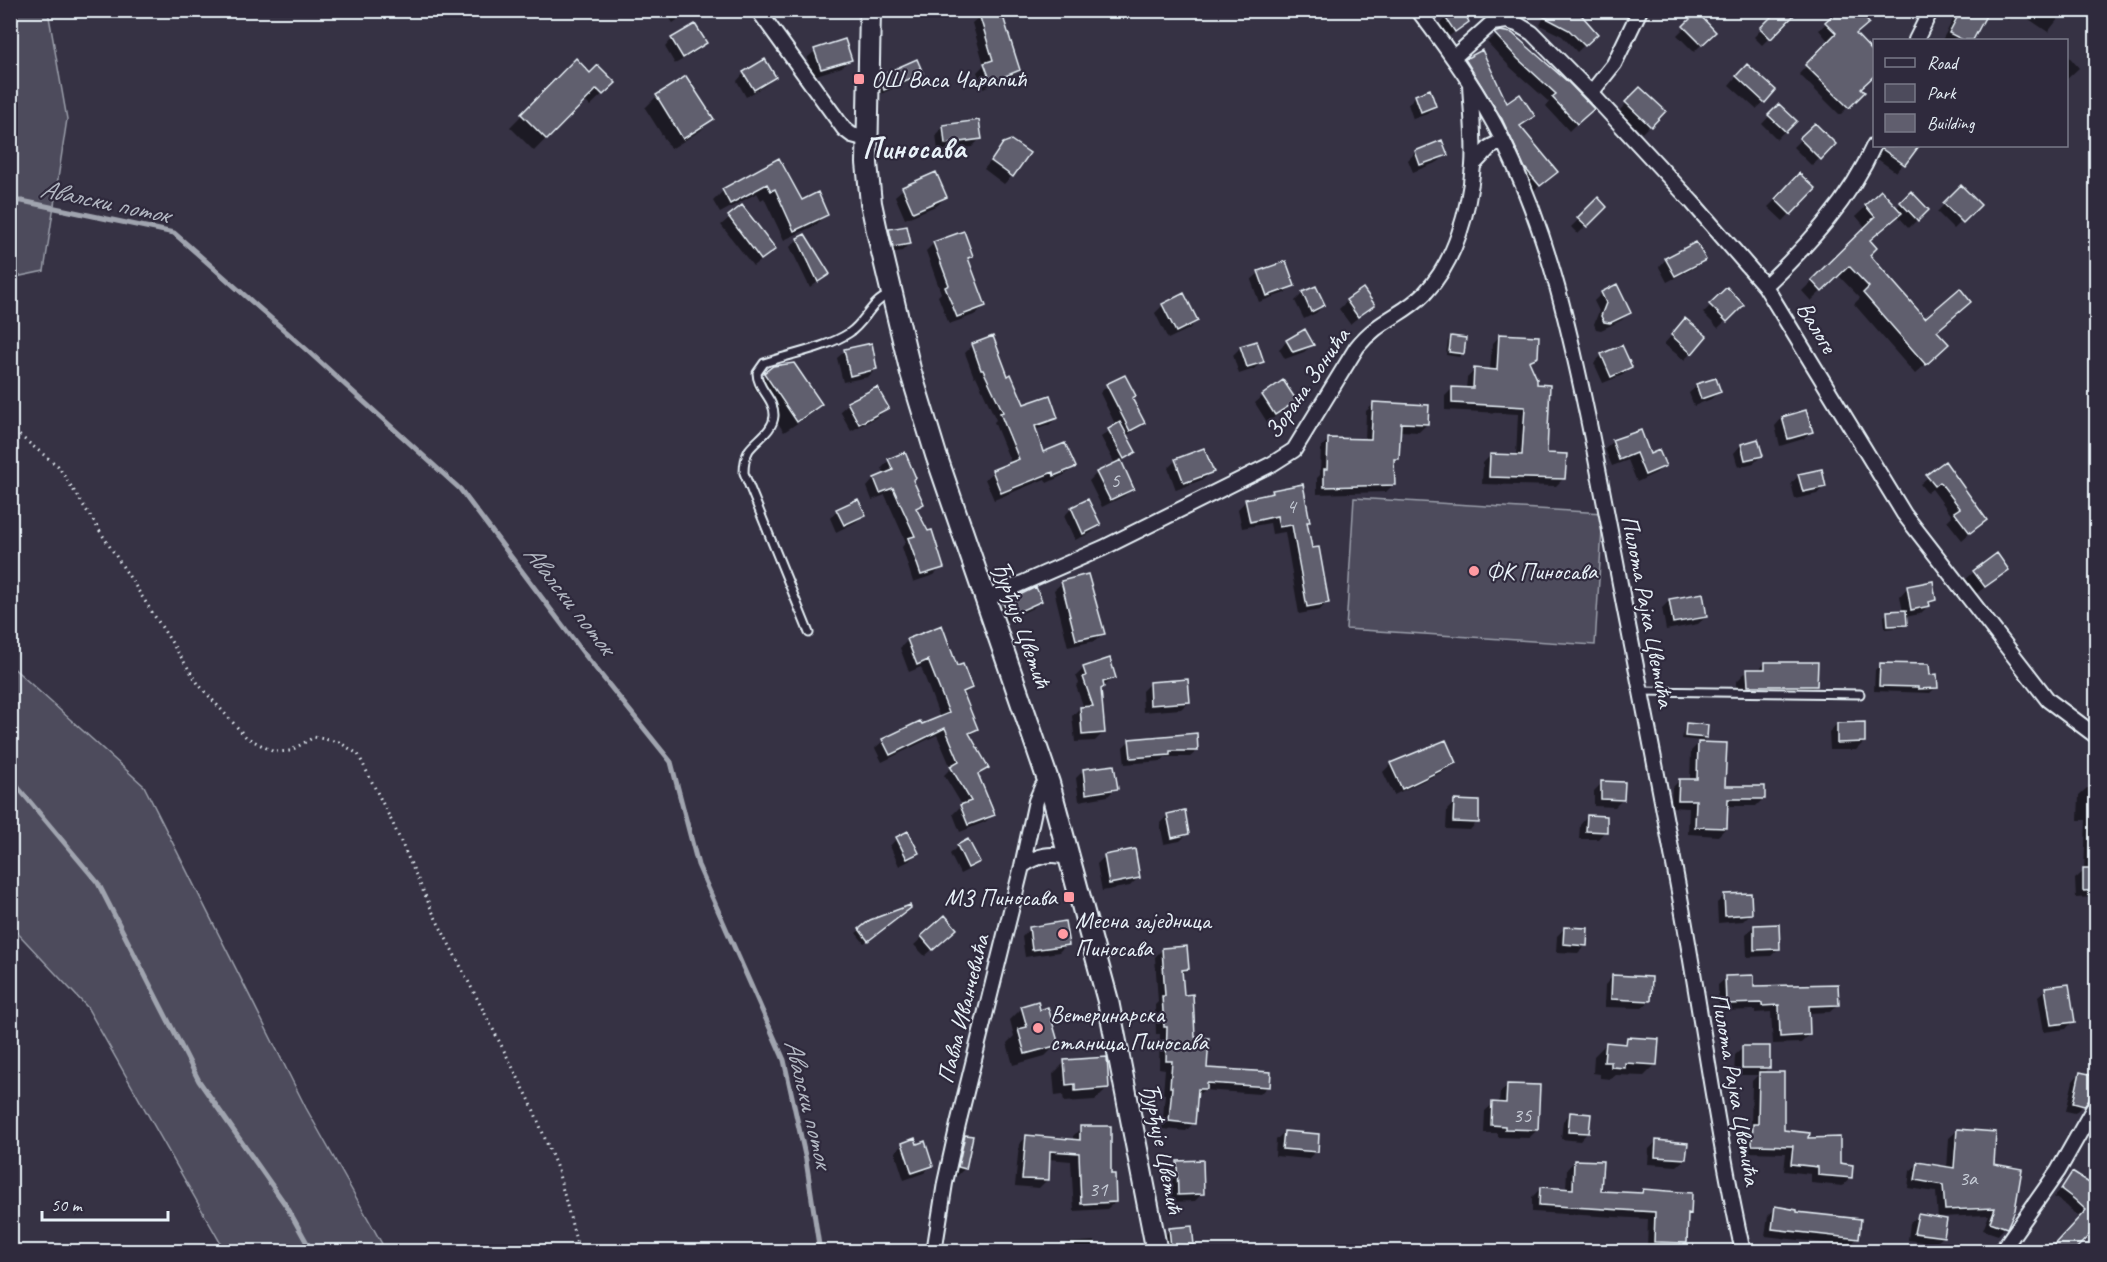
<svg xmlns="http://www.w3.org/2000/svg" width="2107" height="1262" viewBox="0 0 2107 1262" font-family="Caveat,sans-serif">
<rect width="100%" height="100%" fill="#363244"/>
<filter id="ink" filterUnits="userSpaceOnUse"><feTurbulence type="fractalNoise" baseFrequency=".0167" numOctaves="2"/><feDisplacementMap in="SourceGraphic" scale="12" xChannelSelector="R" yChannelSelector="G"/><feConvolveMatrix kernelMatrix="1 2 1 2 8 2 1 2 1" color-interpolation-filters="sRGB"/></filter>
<g filter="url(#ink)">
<path fill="#4d4b5c" stroke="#9a9eaa" stroke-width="1.5" d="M10 11H48L67 119 44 271 11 278Z
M1354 498 1603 513 1595 645 1346 629Z
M10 665 144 786 306 1108 386 1251H225L87 1007 11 926Z"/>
<path fill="#0007" d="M664 10H691L673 23Z
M1780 10 1796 11 1762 45 1754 37Z
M1840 10 1854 34 1859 88 1863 92 1840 115 1799 74 1829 42 1819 30Z
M1961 10H1992L1981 21 1971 40H1942L1952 22Z
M1994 10H2065L2048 32 2017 11 2008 20Z
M1547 11 1596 34 1577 52 1562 36 1540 25Z
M1697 15 1714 32 1694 52 1677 35Z
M980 16 1019 70 1011 77 983 88 977 72 984 65 972 23Z
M1446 18 1467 22 1447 38 1438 25Z
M1500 33 1591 109 1569 131 1546 106 1549 102 1510 67 1487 42Z
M672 39 705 43 697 51 675 64 665 47Z
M815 51 850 59 842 67 813 76 807 58Z
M2066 53 2079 68 2066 80Z
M576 60 590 75 614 83 590 106 584 100 534 151 510 127Z
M1466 60 1506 105 1533 115 1520 128 1556 171 1528 196 1455 71Z
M744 73 774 77 766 85 746 97 737 81Z
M921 73 913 80 876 96 874 85 882 77Z
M1739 73 1764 102 1756 109 1729 85Z
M1640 89 1664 111 1642 133 1619 111Z
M657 96 712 119 700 131 671 149 645 108Z
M1416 96 1435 106 1427 114 1413 119 1408 104Z
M1779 106 1794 121 1777 139 1762 124Z
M1815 125 1834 144 1812 166 1793 147Z
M944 126 980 139 972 147 938 151 936 134Z
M1004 145 1012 176 1004 184 984 169Z
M1884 146H1908L1914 150 1896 172 1876 158Z
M1416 152 1446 154 1438 162 1413 172 1408 160Z
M778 160 802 202 826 214 816 225 784 240 764 198 761 200 757 193 720 213 713 201 723 191Z
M1799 176 1814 189 1783 221 1768 207Z
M1961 187 1978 205 1954 229 1937 212Z
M903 189 945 197 938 205 905 219 895 196Z
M1881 192 1896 208 1911 193 1927 210 1909 228 1897 215 1869 241 1868 255 1936 332 1937 354 1915 374 1854 304 1860 298 1838 275 1811 301 1802 291 1866 228 1856 216Z
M1598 200 1605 207 1578 234 1571 227Z
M742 207 766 256 753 266 721 225Z
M890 231 909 244 902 251 886 254 882 238Z
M798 239 828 274 810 288 790 247Z
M934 243 972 255 967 260 984 306 977 314 949 324 938 296 941 293 926 251Z
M1666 259H1704L1696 267 1667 282 1659 267Z
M1259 273 1293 285 1285 293 1259 302 1251 280Z
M1727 289 1742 305 1718 328 1703 313Z
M1303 293 1324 305 1316 313 1304 319 1295 301Z
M1602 293 1629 312 1622 320 1601 330 1596 329 1594 324 1599 311 1594 301Z
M1347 301 1373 305 1350 324 1339 309Z
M1163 305 1196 321 1189 329 1168 339 1155 313Z
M1678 328 1691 353 1684 360 1664 344Z
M1304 331 1312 345 1304 352 1285 359 1279 349 1287 341Z
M1500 336 1537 356 1529 364 1546 454 1564 478 1556 486 1482 484 1483 463 1491 455 1516 457 1518 414 1445 410V396L1453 388 1466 389 1467 378 1475 370 1490 371 1492 344Z
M1452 337 1463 353 1459 357 1446 355 1448 341Z
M992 338 1007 378 1023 406 1057 418 1049 425 1035 430 1043 454 1074 467 1066 474 1047 483 1045 479 994 500 985 479 993 472 1011 463 994 422 996 420 976 376 974 377 965 353 972 346Z
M1241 347 1262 361 1254 369 1239 374 1233 355Z
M845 351 876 369 868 377 843 382 837 358Z
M1602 355 1630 367 1623 375 1603 383 1594 363Z
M774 367 820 404 808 416 784 432 753 386Z
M1107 386 1131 399 1143 423 1135 430 1126 436 1134 452 1120 463 1132 489 1124 496 1102 507 1089 481 1097 473 1115 464 1101 437 1116 426 1100 393Z
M1697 386 1719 392 1711 399 1694 406 1689 393Z
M1263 396 1295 401 1287 409 1267 422 1255 403Z
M848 404 887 408 879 416 851 431 840 411Z
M1374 404 1427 424 1419 432 1399 431 1398 458 1393 463 1394 484 1386 492 1317 494V478L1320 475 1321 447 1329 440 1365 441 1366 411Z
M1782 418 1811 432 1803 439 1780 446 1775 426Z
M1613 442 1649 456 1664 466 1656 473 1637 482 1628 460 1612 466 1605 449Z
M1741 445 1762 455 1754 463 1738 467 1734 453Z
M889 460 911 481 922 504 915 511 942 567 934 575 913 582 902 547 906 542 885 495 872 500 867 487 874 479 885 475 882 468Z
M1176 460 1212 471 1204 479 1176 490 1168 468Z
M1945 463 1985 520 1962 540 1947 521 1952 516 1932 489 1927 493 1920 484Z
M1799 476 1824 486 1817 494 1795 499 1791 483Z
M1273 491 1308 521 1306 523 1311 550 1327 602 1320 610 1299 614 1285 532 1272 534 1270 523 1242 528 1238 509 1246 501 1268 496Z
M1072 508 1099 525 1091 533 1075 540 1064 516Z
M837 510 864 514 856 522 836 532 830 518Z
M2007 570 1976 594 1966 579 1974 572Z
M1062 583 1103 634 1095 641 1068 647 1054 590Z
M1907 588 1935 599 1920 614 1905 617 1906 624 1902 627 1885 629 1884 616 1888 613 1903 612 1900 596Z
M1670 600 1706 617 1698 624 1666 630 1662 608Z
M1040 601 1033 608 1001 623 996 612 1004 604Z
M908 640 957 668 971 688 963 696 977 729 969 737 987 768 978 776 993 815 985 822 960 832 953 814 962 805 944 775 951 768 937 735 882 762 875 748 883 741 940 718 921 667 909 672 900 648Z
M1765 663 1816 685 1804 697H1736V682L1748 670H1759Z
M1880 665 1929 676 1936 687 1930 693 1874 691 1875 670Z
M1084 668 1114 677 1100 690 1103 733 1095 741 1075 742 1072 716 1080 708H1084L1076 686 1079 683 1076 676Z
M1150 683 1188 702 1181 709 1143 712 1142 691Z
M1687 724 1706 738 1700 744 1724 788 1764 798 1756 806H1726V828L1718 836 1688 834 1689 808 1671 807 1672 788 1679 781H1690L1691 751 1701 741 1682 739 1684 728Z
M1837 724 1864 742 1856 750H1830L1829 732Z
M1130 740 1197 751 1190 757H1165L1162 761 1125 764 1123 747Z
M1454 762 1446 770 1394 795 1383 772 1391 764Z
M1083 771 1116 788 1108 796 1079 801 1076 778Z
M1602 783 1623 799 1615 807 1594 806V791Z
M2087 788H2096V897L2076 898 2075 879 2084 871 2086 820H2078L2079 795Z
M1455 802 1477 822 1470 830 1446 829 1447 810Z
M1168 815 1187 834 1180 841 1164 844 1160 823Z
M1587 817 1605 831 1598 839H1579L1580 825Z
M897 838 917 853 909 861 899 866 890 846Z
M967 841 978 861 970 869 960 874 950 854 958 846Z
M1105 856 1138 878 1130 886 1102 891 1097 864Z
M1724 896 1750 914 1743 921 1718 923 1717 903Z
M906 911 864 943 856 933 860 930Z
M944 917 947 936 925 956 914 945Z
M1754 926 1778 949 1771 956 1747 957 1746 934Z
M1565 928 1586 945 1578 953 1556 952 1557 936Z
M1029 929 1067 944 1059 952 1025 957 1022 937Z
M1163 949 1187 969 1181 975 1183 996 1194 1039 1206 1069 1268 1086 1260 1094 1204 1090 1196 1096 1194 1123 1186 1131 1162 1129 1165 1094H1163L1165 1069 1159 1068 1160 1034H1156L1155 1005 1158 1002 1155 957Z
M1612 977 1650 1001 1642 1008 1604 1007 1605 985Z
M1726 978 1753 987 1838 1004 1830 1012 1808 1013 1809 1035 1801 1043 1773 1044 1771 1012 1755 1013V1010L1719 1011 1718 985Z
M2046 989 2073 1021 2066 1029 2044 1032 2038 996Z
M1022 1008 1039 1012 1057 1044 1045 1056 1013 1065 1007 1043 1014 1036 1010 1020Z
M1628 1039 1656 1064 1644 1076 1616 1075 1611 1079 1600 1078V1074L1593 1073 1594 1056 1606 1044 1622 1045Z
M1743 1048 1768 1068 1763 1073 1783 1132 1808 1139 1839 1165 1850 1178 1843 1186 1811 1183V1174L1784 1171 1786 1153 1745 1152V1133L1751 1128 1752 1081 1758 1075H1734L1735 1055Z
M1065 1062 1107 1088 1095 1100 1064 1102 1063 1095 1055 1096 1053 1074Z
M2080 1073 2083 1105 2075 1113 2066 1111 2073 1081Z
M1507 1086 1537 1130 1529 1138 1498 1137V1133H1484L1485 1111 1493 1104H1499L1500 1093Z
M1571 1113 1587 1133 1580 1141 1561 1139 1563 1121Z
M1081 1128 1110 1176 1115 1202 1107 1209 1074 1211 1071 1161 1048 1159 1047 1180 1039 1188 1015 1186 1019 1144 1027 1137 1073 1140V1136Z
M1957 1131 1992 1166 2005 1227 1998 1235 1983 1230 1989 1215 1939 1217 1943 1237 1935 1244 1908 1240 1910 1223 1918 1216 1938 1219 1936 1192 1908 1188 1910 1171 1918 1164 1947 1169 1949 1138Z
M1284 1132 1316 1151 1308 1159 1275 1156 1276 1140Z
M2096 1133V1144L2091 1140Z
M965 1136V1168L957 1176 951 1175 958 1144Z
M1657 1141 1685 1159 1677 1166 1648 1164 1649 1149Z
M903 1144 931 1166 924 1173 904 1180 895 1152Z
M1575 1161 1600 1192 1639 1194 1643 1190 1690 1213 1687 1216 1685 1252 1647 1249 1648 1219 1532 1212V1197L1540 1189 1566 1190 1567 1169Z
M1178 1163 1203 1193 1195 1201 1171 1202 1170 1171Z
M2072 1174 2096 1225 2071 1252H2048L2080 1219 2067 1206 2054 1197Z
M1776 1208 1795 1213 1857 1239 1849 1246 1765 1236 1768 1216Z
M1170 1230 1192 1244 1185 1252H1163L1162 1238Z
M1094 1241V1252H1059L1067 1243Z"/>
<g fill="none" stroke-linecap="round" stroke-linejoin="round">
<path stroke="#a0a4af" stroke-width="5" d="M10 201H22L174 233 308 351 460 489 585 655 671 762 698 865 784 1060 806 1160 820 1252
M10 778 98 883 199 1081 287 1207 312 1252"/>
</g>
<path fill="#605e6e" stroke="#e8f1f8" stroke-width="1.5" d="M991 10H1001L1020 70 991 82 984 63 993 60 979 14Z
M1454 10H1463L1469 22 1455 32 1445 17Z
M1531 10H1577L1598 34 1585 46 1569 30Z
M1778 10H1799L1771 39 1760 28Z
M1838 10H1858L1869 23 1856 34 1875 54V75L1861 88 1865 92 1849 108 1805 65 1836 33 1825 22Z
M1961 10H1989L1973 40H1963L1949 33Z
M1697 12 1716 32 1702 45 1683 26Z
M695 24 707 43 683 58 671 38Z
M1500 31 1512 33 1568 82 1594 109 1577 124 1552 97 1556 94 1518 59 1494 33Z
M845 39 852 60 821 69 814 49Z
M1482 50 1507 103 1520 94 1535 116 1520 126 1558 172 1540 186 1525 168 1502 119 1465 59Z
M576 58 590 73 598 65 616 83 603 95 597 89 547 140 521 114Z
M765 59 776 77 754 90 743 72Z
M917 59 923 73 884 90 881 81V75Z
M1747 64 1776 90 1765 103 1736 76Z
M686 76 714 119 683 139 656 95Z
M1640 87 1666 111 1651 127 1625 102Z
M1430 89 1436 106 1421 112 1415 95Z
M1779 104 1797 121 1786 132 1768 115Z
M979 120 982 139 945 144 943 125Z
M1815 123 1836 144 1821 160 1799 138Z
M1011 140 1030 153 1013 177 991 161 1003 143Z
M1442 140 1448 155 1420 165 1415 151Z
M1883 146H1919L1905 165 1882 149Z
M779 158 802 200 818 192 828 215 794 231 775 189 771 191 767 184 730 204 722 189Z
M936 172 947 197 913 212 902 187Z
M1799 173 1816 189 1791 215 1775 199Z
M1961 185 1981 205 1963 223 1943 203Z
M1881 190 1902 213 1870 240 1877 248 1870 255 1925 318 1960 288 1971 302 1937 331 1949 344 1926 365 1863 293 1869 287 1849 266 1822 292 1811 280 1875 217 1865 205Z
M1911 191 1929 210 1918 221 1900 202Z
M1598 197 1607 207 1587 227 1577 218Z
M742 205 776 249 761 260 728 216Z
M907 226 911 244 893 247 889 229Z
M964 231 973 256 968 258 986 306 957 317 945 287 949 285 933 242Z
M805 234 830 274 818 282 797 238Z
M1696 242 1706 260 1675 276 1665 258Z
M1286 261 1295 286 1267 296 1258 271Z
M1617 284 1631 313 1610 323 1604 322 1601 316 1606 303 1601 292Z
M1316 286 1325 305 1311 312 1302 292Z
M1727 287 1744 305 1727 322 1709 304Z
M1363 288 1375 305 1358 317 1346 300Z
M1184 293 1198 321 1176 332 1162 304Z
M1685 318 1707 336 1692 354 1671 335Z
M1305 329 1314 345 1293 352 1286 340Z
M1499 334 1539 336 1538 357 1529 361 1537 379V384L1550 385 1547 453 1567 454 1565 479 1489 477 1490 454 1522 455 1525 407 1452 403V387L1473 388 1474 368 1497 370Z
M993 336 1008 376 1011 374 1024 404 1050 395 1058 418 1035 426 1043 452 1065 443 1076 467 1054 476 1053 472 1001 493 992 470 1019 459 1000 413 1003 412 983 370H981L972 344Z
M1451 336 1466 338 1464 354 1449 352Z
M1257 341 1264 362 1247 367 1240 346Z
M872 343 877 369 850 376 844 349Z
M1622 345 1632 367 1611 377 1601 354Z
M794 363 822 404 797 422 764 373 773 366Z
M1125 375 1136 396 1132 398 1145 423 1130 431 1106 384Z
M1716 378 1721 392 1701 399 1696 384Z
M1283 380 1297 401 1275 415 1262 395Z
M877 387 889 408 859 424 847 402Z
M1373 402 1429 405 1428 424 1401 423 1399 459H1394L1395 485 1324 487V469H1327L1328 438 1371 439Z
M1806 410 1813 432 1788 439 1782 417Z
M1120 422 1136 452 1124 459 1108 429Z
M1641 430 1650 454 1659 450 1666 466 1645 475 1636 453 1619 460 1612 440Z
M1758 439 1763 456 1745 460 1741 444Z
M1204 448 1214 472 1184 483 1175 459Z
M905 452 916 478 913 480 924 504 916 508 928 531 932 530 944 568 921 575 908 538 915 536 893 488 880 493 874 478 893 470 888 459Z
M1121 460 1134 489 1110 500 1096 472Z
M1945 461 1987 520 1970 533 1954 512 1960 508 1940 482 1935 486 1926 475Z
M1822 469 1826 487 1803 492 1798 474Z
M1303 484 1310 522H1307L1312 548 1319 547 1329 603 1307 607 1292 525 1279 527 1277 516 1250 522 1245 499 1273 493 1272 490Z
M858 499 866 515 844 525 836 509Z
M1088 499 1101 525 1083 534 1071 507Z
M1997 553 2009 570 1985 587 1973 571Z
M1088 574 1105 634 1076 640 1061 581Z
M1933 581 1936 600 1929 602 1930 606 1911 610 1907 586Z
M1036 587 1042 601 1009 616 1003 603Z
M1703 593 1707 617 1673 623 1669 599Z
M1906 610 1907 625 1888 626 1887 611Z
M942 625 957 666 963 664 972 688 963 692 978 729 969 733 989 768 978 774 995 815 968 825 960 805 971 801 950 766 959 761 945 728 890 755 882 739 920 721 922 724 949 713 928 660 917 665 907 639Z
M1110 658 1116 678 1103 682 1104 687 1101 689 1105 733 1082 735 1080 707 1093 706 1083 677 1086 676 1083 667Z
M1765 662H1818L1817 686H1748L1747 669H1765Z
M1880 663 1929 664 1930 675 1937 674 1938 688 1918 689V687L1879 686Z
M1188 679 1190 702 1150 705 1149 682Z
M1865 722V742L1837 743V723Z
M1686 723 1708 725 1707 738 1685 736Z
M1197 733 1198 751H1170V755L1131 758 1129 739Z
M1446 740 1456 763 1402 789 1390 763Z
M1698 742 1727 743 1725 786H1765V799H1728L1727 828 1695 827 1696 800H1678L1679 779H1697Z
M1114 765 1118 789 1086 794 1083 769Z
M1601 781 1625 782 1624 800 1601 799Z
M1454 800 1479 801V823L1453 822Z
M1185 810 1189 834 1172 838 1167 814Z
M1587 815 1607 816V832L1586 831Z
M908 831 919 853 907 859 896 837Z
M968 839 980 862 968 868 957 845Z
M1135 849 1140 878 1109 884 1104 855Z
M2083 869H2097V890L2083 891Z
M1751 893 1752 914 1725 916 1724 894Z
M910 905 911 908 868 941 859 929 870 920Z
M945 915 957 929 933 950 921 936Z
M1065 921 1069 945 1032 950 1029 927Z
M1779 924 1780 949 1754 950V925Z
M1564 927 1588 928 1587 946 1563 944Z
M1187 946 1189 969 1182 970 1184 995 1193 994 1195 1037 1209 1038 1207 1068 1271 1072 1270 1087 1207 1083V1089H1198L1195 1124 1169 1121 1172 1087H1170L1172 1061H1166L1167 1027H1164L1162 996H1165L1162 948Z
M1612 975 1652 977 1651 1001 1611 999Z
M1754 975V986L1838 984 1839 1005 1809 1006 1810 1035 1780 1037 1779 1005 1762 1006V1003L1726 1004 1725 976Z
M2069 984 2075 1022 2051 1025 2045 987Z
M1038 1001 1040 1010 1048 1007 1059 1045 1025 1054 1018 1029 1027 1027 1021 1006Z
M1627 1037 1659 1039 1657 1065 1625 1063V1068L1611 1067V1062H1604L1606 1042 1626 1044Z
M1742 1046H1770V1068H1742Z
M1107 1057 1109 1088 1075 1091V1084L1066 1085 1064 1060Z
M1759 1072H1784V1130L1810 1133 1809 1138 1840 1137V1163L1853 1165 1852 1178 1818 1175V1167L1791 1164 1793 1146 1752 1145 1753 1124H1758Z
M2080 1072 2094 1075 2089 1099 2084 1106 2073 1103Z
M1507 1084 1540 1085 1538 1130 1505 1129V1126L1491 1125 1492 1102 1506 1103Z
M1570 1112 1591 1114 1589 1133 1568 1132Z
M1080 1126H1111V1174H1115L1116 1202 1081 1204 1079 1153 1050 1151 1049 1180 1022 1179 1026 1135 1080 1140Z
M1957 1129 1996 1132 1994 1164 2022 1169 2015 1210 2007 1228 1990 1222 1995 1208 1945 1210 1943 1185 1915 1180 1918 1162 1954 1168Z
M1284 1131 1319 1134 1318 1152 1282 1149Z
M965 1135 973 1136 966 1169 958 1167Z
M915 1138 917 1144 925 1141 933 1166 912 1173 902 1143Z
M1656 1140 1688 1143 1686 1159 1655 1157Z
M1203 1160 1204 1194 1178 1195 1177 1161Z
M1574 1160 1603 1161 1601 1191 1642 1193 1643 1189 1692 1193 1691 1214 1688 1213 1687 1243 1654 1242 1655 1212 1539 1205 1540 1187 1573 1189Z
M2072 1172 2097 1188V1227L2074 1251H2048L2086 1210 2074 1199 2061 1189Z
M1775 1206 1797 1210V1212L1861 1219 1859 1239 1772 1229Z
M1918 1214 1947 1219 1944 1237 1914 1233Z
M1192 1226 1194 1245 1171 1247 1169 1228Z"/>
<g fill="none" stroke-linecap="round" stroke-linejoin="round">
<defs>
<path id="lane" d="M809 633 744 473C744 465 745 457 749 450 757 439 773 431 774 416 775 399 757 389 757 373L764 363C790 354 826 348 849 333 865 323 871 301 889 295
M1641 691 1860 694"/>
<path id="street" d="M758 10 844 129 852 135 867 139
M1418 10C1450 52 1480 94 1503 141 1546 229 1567 318 1587 414 1600 477 1612 541 1624 605 1645 712 1666 818 1685 925 1704 1034 1719 1144 1743 1252
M1916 40 1931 10
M1454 57 1492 23 1507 21 1517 24 1532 33 1591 93 1692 202 1765 286 1904 514 2048 700 2096 736
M1591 93 1614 64 1640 10
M1473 165 1490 147 1503 141
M1765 286C1808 245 1850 200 1874 145
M986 599 1103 548 1272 464 1294 450 1357 347C1378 320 1404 315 1425 293 1456 261 1469 209 1473 166 1475 139 1471 110 1470 83
M1022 866C1038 855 1051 852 1070 858
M934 1252 945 1183 958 1124 1022 866 1036 801 1042 787 1049 783
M2001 1252 2058 1171 2096 1104"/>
<path id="secondary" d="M870 10 867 163 871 203 877 231 911 373 936 455 1049 783 1108 1001 1157 1252"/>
</defs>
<use href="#lane" stroke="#e8f1f8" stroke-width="11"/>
<use href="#street" stroke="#e8f1f8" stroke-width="18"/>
<use href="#secondary" stroke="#e8f1f8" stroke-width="24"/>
<path stroke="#e8f1f8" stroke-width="3" stroke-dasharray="1.5 4.5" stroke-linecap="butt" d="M10 428 58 466 199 685 246 737 274 752 290 751 314 737 339 742 358 754 393 824 434 915 530 1101 558 1171 579 1252"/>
<use href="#lane" stroke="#2f2a3d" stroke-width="7"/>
<use href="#street" stroke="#2f2a3d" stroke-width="14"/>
<use href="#secondary" stroke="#2f2a3d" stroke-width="20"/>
</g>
</g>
<g fill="#ff9aa2" stroke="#2f2a3d" stroke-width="2">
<rect x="853" y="73" width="12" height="12" rx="3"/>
<circle cx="1474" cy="571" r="6"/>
<rect x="1063" y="891" width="12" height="12" rx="3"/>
<circle cx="1063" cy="934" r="6"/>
<circle cx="1038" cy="1028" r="6"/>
</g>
<g text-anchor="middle" stroke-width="4.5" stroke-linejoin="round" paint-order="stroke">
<g font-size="21" fill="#c6ccd6">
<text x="1115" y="487">5</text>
<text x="1291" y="513">4</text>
<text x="1522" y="1122">35</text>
<text x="1968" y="1185">3a</text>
<text x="1098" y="1196">31</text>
</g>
<g font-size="24" fill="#e8f1f8" stroke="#2f2a3d" text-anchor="start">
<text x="871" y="87">ОШ Васа Чарапић</text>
<text x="1486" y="579">ФК Пиносава</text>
<text x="1057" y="905" text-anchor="end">МЗ Пиносава</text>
<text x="1075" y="928">Месна заједница<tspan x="1075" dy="28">Пиносава</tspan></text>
<text x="1050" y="1022">Ветеринарска<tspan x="1050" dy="28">станица Пиносава</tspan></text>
</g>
<g font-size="24" fill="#e8f1f8" stroke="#2f2a3d">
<text transform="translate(1817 327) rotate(59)" y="8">Валоге</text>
<text transform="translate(1307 383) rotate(-55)" y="8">Зорана Зонића</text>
<text transform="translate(1648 611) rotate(79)" y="8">Пилота Рајка Цветића</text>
<text transform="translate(1022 624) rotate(71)" y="8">Ђурђије Цветић</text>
<text transform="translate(963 1009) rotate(-76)" y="8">Павла Иванчевића</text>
<text transform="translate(1736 1089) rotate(80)" y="8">Пилота Рајка Цветића</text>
<text transform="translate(1163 1148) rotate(79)" y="8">Ђурђије Цветић</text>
</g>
<g font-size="26" font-style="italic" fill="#b2b7c2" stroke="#2f2a3d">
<text transform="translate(105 201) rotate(12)" y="9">Авалски поток</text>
<text transform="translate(570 599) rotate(52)" y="9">Авалски поток</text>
<text transform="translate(809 1103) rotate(76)" y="9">Авалски поток</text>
</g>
<g font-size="30" font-weight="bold" fill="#e8f1f8" stroke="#2f2a3d">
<text x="914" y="158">Пиносава</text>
</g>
</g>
<rect width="2107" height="1262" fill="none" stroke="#2f2a3d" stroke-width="36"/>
<rect x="18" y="18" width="2071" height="1226" fill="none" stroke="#e8f1f8" stroke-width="2" filter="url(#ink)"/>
<rect x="1873" y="39" width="195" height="108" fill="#2f2a3d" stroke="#797a88" stroke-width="1.5"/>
<rect x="1885" y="58" width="30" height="9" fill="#2f2a3d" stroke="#797a88" stroke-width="1.5"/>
<text x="1927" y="69" font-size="18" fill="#e8f1f8">Road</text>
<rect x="1885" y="84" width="30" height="18" fill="#4d4b5c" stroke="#797a88" stroke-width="1.5"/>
<text x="1927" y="99" font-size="18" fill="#e8f1f8">Park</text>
<rect x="1885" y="114" width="30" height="18" fill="#605e6e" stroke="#797a88" stroke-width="1.5"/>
<text x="1927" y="129" font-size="18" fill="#e8f1f8">Building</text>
<path d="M42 1211v9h126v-9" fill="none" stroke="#e8f1f8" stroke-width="3"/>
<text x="51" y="1211" font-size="18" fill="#e8f1f8" stroke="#2f2a3d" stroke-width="4.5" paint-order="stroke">50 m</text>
</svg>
